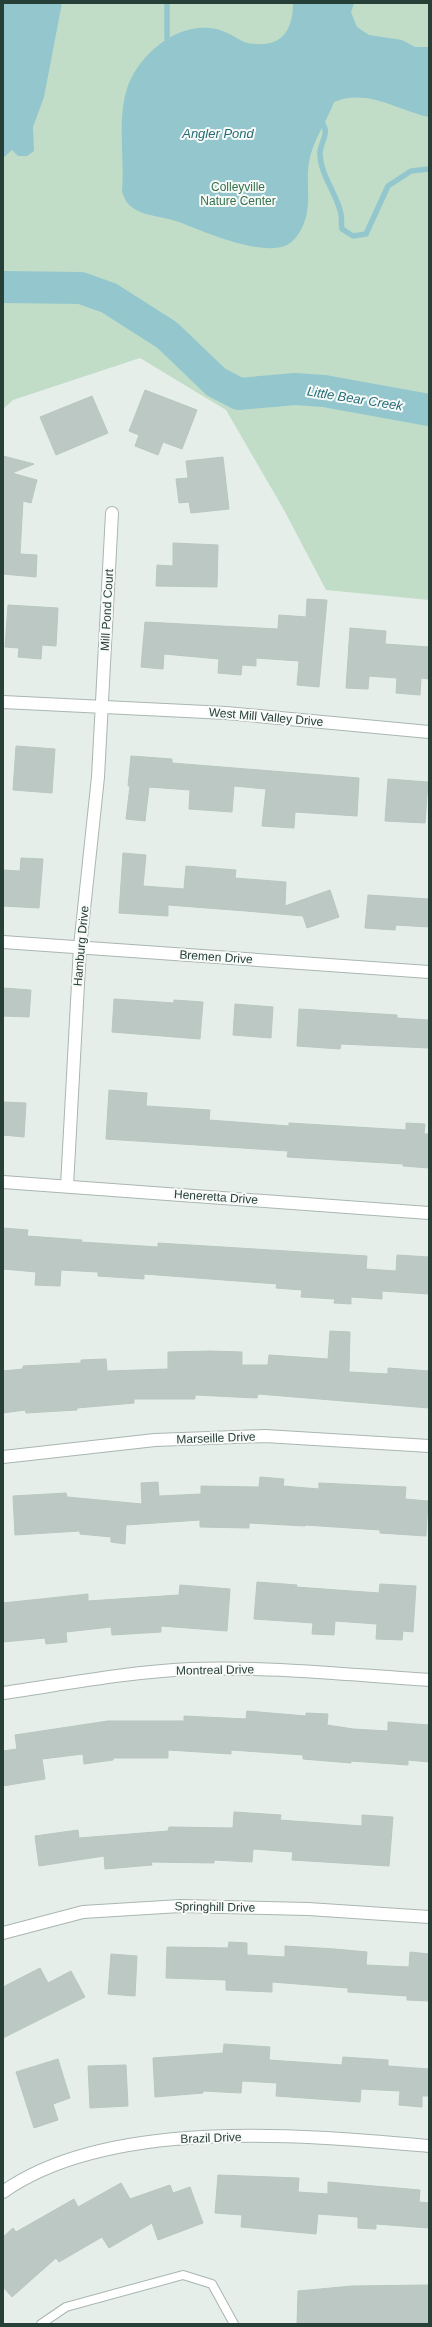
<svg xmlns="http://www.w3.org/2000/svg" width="432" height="2327" viewBox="0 0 432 2327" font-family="Arial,sans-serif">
<rect width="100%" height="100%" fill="#e6eeea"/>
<path fill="#c1ddc8" d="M3 3H429V600L326 590 284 510 226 410 140 358 13 400 3 409Z"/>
<path fill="#93c7cd" d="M3 3H62L44 97 33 127 34 151 27 156H18L12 150 3 158Z
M293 3H354L351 12 357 27 369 35 402 40 415 47H429V117C397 110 367 88 334 102 327 121 315 137 310 157 305 178 311 197 306 217 303 227 297 240 287 245 261 257 205 232 179 222 158 214 128 218 122 191 125 157 116 116 129 83 142 53 175 25 209 28 223 29 231 35 242 41 246 43 253 44 257 44 284 46 293 27 293 3Z"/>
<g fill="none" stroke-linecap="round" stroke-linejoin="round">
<path stroke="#93c7cd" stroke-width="5.5" d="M167 3V38L169 44
M319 118C333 135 319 140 320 155 321 176 337 194 341 214 342 219 341 224 342 229L353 236 366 234 388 186 411 171 429 169"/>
<path stroke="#93c7cd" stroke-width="32" d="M3 287 81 288 109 298 167 335 216 382 239 394 295 389 324 391 429 410"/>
</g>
<path fill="#bcc8c3" stroke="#b9c7c1" d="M145 390 197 410 182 449 163 442 158 455 135 446 139 435 129 431Z
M92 396 108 433 56 455 40 417Z
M3 456 34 464 12 473 37 480 31 503 23 501 20 554 37 555 36 577 3 574Z
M223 457 229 509 191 513 189 502 179 503 176 479 188 478 186 461Z
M173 543 218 545 217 587 156 586 157 565 173 566Z
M307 599 327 600 319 687 297 685 299 661 256 658V666L242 665 241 675 218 673 219 659 164 654 163 669 141 667 145 622 278 629 279 615 306 617Z
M8 605 58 608 56 646 42 645 41 659 18 657 19 648 5 647Z
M350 628 386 631 385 644 429 647V679L421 678 420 695 396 693 397 678 369 676 368 689 346 688Z
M16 746 55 749 52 793 13 790Z
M131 756 172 759V763L359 778 357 816 295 812 294 828 262 826 266 789 234 786 232 812 189 809 190 790 149 787 145 821 126 819 130 786H128Z
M388 779 428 782 425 823 385 821Z
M123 853 146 855 143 886 184 889 186 866 236 870 235 878 286 882 285 906 330 890 339 917 307 928 303 916 246 911 168 905V916L119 913Z
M21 858 43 859 39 908 3 906V870L20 871Z
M368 895 429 899V927L396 925 395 930 365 928Z
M3 988 31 990 29 1017 3 1016Z
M114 999 174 1003V1000L203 1002 200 1039 112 1032Z
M235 1004 273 1007 271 1038 233 1035Z
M299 1009 397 1015V1018L429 1020V1048L341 1044 340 1049 297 1046Z
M109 1090 147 1093 146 1106 210 1110 209 1120 289 1126V1123L406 1130V1123L425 1124 424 1134H429V1168L403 1166V1164L287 1157 288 1151 106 1139Z
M3 1102 26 1103 24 1137 3 1135Z
M3 1228 28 1230 27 1236 82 1240 81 1242 158 1247V1243L367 1256 366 1269 396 1271 397 1255 429 1257V1294L382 1291V1299L351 1297V1304L334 1303 335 1299 301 1297 302 1290 276 1288 277 1284 144 1274V1279L98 1276V1272L61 1270 60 1286 35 1285 36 1272 3 1269Z
M330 1331 350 1332 349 1372 388 1374V1368L429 1371V1408L258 1394 257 1398 195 1395V1399H134V1403L77 1408V1410L26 1413 25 1410 3 1413V1371L23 1369V1366L81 1363V1360L106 1359 107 1371 168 1369V1352L210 1351 242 1352V1365H268L269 1355 328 1359Z
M260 1477 284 1479 283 1486 319 1489V1483L406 1487 405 1499 428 1501 426 1536 380 1533V1530L305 1525V1526L249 1523V1528L200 1527V1520L126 1525 125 1544 111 1542V1537L80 1534V1531L15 1535 13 1496 66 1493 67 1497 142 1504 141 1483 158 1482 159 1496 201 1494V1486L259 1487Z
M257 1582 297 1585 296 1587 379 1593 380 1584 416 1586 413 1632 403 1631 402 1640 376 1639 377 1624 335 1621 334 1635 312 1634 313 1623 254 1619Z
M180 1585 230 1589 227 1631 161 1626V1632L112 1635 111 1627 66 1632 67 1642 46 1644 45 1638 3 1642V1603L88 1594V1601L179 1595Z
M247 1711 306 1716V1713L328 1714 327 1725 353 1729 388 1731V1722L429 1725V1762L408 1760V1765L351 1761V1763L303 1759V1755L231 1750V1754L168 1750V1758H113V1760L84 1764 83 1754 42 1759 45 1779 3 1786V1751L17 1749 15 1735 108 1721H184V1716L246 1719Z
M234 1812 281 1815 280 1820 362 1826V1815L393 1817 389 1866 292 1860 293 1852 253 1849 252 1862 214 1860V1863L151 1862 152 1865 105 1869 104 1856 39 1866 35 1836 78 1830 79 1838 168 1831 169 1827 233 1828Z
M229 1942 247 1943V1955L285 1957V1946L335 1949 367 1952 366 1965 409 1967 410 1952 429 1954V2001L407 2000V1996L348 1992V1988L272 1982V1992L226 1990V1980L166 1978 167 1947 228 1948Z
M111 1954 137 1956 135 1996 108 1994Z
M40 1968 48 1983 71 1971 85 1997 3 2038V1987Z
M224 2044 270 2047 269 2060 342 2065 343 2057 388 2060V2066L429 2069V2096H422V2107L399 2105 400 2091 361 2089 360 2102 276 2096 277 2083 242 2081 241 2093 203 2091V2093L155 2097 153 2058 223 2053Z
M58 2059 70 2098 53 2104 58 2120 34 2128 16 2072Z
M126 2065 128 2106 90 2108 88 2066Z
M218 2175 299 2178 298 2192 328 2194V2182L420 2190 419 2202 429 2203V2228L376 2224V2229L358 2228V2217L318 2214 316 2234 241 2227 242 2215 215 2213Z
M121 2183 130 2199 170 2185 173 2193 190 2187 203 2223 158 2240 152 2223 109 2248 102 2237 59 2262 56 2258 12 2297 3 2287V2237L13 2228 16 2232 74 2199 78 2207Z
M429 2285V2324H297L298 2291 352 2286Z"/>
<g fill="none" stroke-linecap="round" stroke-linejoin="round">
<defs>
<path id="lane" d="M41 2324 66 2307 183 2275 212 2284 234 2324"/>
<path id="street" d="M3 702 226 713 429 732
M3 942 429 972
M3 1182 429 1213
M67 1186 80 947 98 777 112 513
M3 1457 155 1440 265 1436 429 1446
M3 1693C65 1684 127 1672 190 1669 269 1666 350 1675 429 1680
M3 1933 83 1912 180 1906 308 1909 429 1917
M3 2192C110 2117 304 2135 429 2146"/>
</defs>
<use href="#lane" stroke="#a9b6b1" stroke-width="10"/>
<use href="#street" stroke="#a9b6b1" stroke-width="14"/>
<use href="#lane" stroke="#fff" stroke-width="8"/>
<use href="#street" stroke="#fff" stroke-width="12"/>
</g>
<g text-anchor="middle" stroke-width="4" stroke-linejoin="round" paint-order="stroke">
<g font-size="12" fill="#33724a" stroke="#f7faf8">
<text x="238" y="191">Colleyville<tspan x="238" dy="14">Nature Center</tspan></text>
</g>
<g font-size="12" fill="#263f37" stroke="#f7faf8">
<text transform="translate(107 610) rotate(-87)" y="4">Mill Pond Court</text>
<text transform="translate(266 717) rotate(5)" y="4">West Mill Valley Drive</text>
<text transform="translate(81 946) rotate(-85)" y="4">Hamburg Drive</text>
<text transform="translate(216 957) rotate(4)" y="4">Bremen Drive</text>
<text transform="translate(216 1197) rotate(4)" y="4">Heneretta Drive</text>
<text transform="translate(216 1438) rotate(-2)" y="4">Marseille Drive</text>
<text transform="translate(215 1670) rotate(-1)" y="4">Montreal Drive</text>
<text transform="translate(215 1907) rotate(1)" y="4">Springhill Drive</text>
<text transform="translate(211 2138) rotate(-2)" y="4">Brazil Drive</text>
</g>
<g font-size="13" font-style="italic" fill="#256c76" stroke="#f7faf8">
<text x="218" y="138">Angler Pond</text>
<text transform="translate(355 398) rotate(9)" y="5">Little Bear Creek</text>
</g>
</g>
<rect width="432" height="2327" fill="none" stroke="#263f37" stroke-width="8"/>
</svg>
